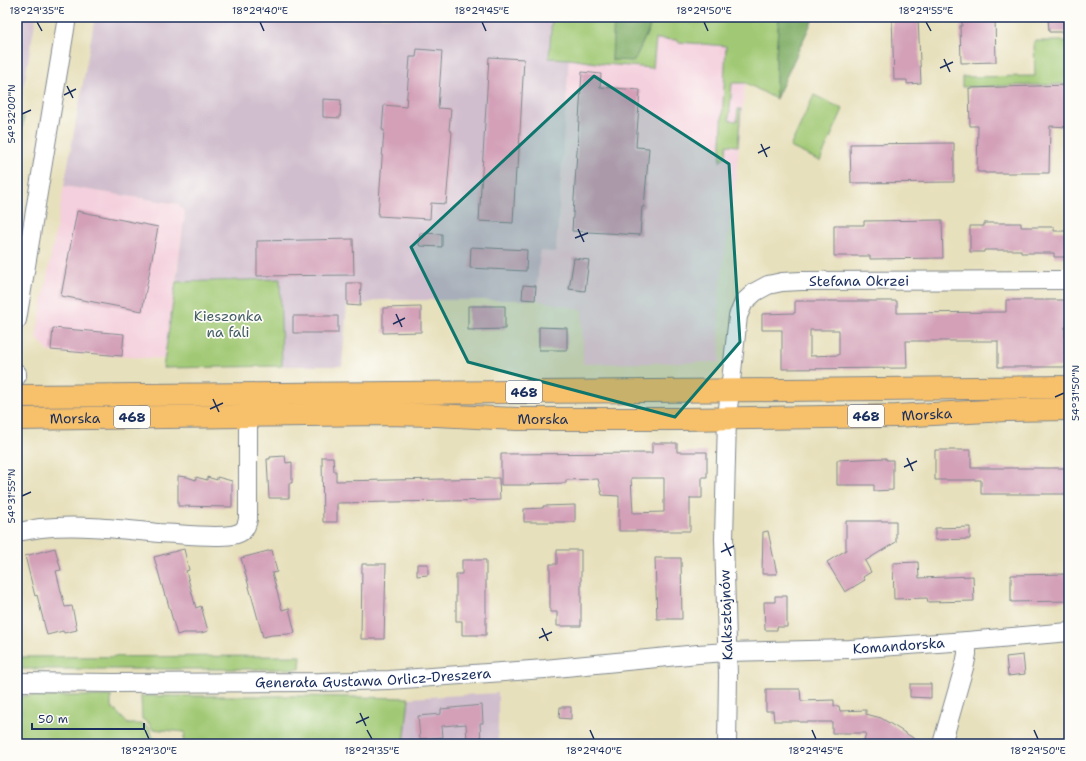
<svg xmlns="http://www.w3.org/2000/svg" width="1086" height="761" viewBox="0 0 1086 761" font-family="'Shantell Sans',sans-serif">
<rect width="100%" height="100%" fill="#fdfcf7"/>
<filter id="ink" filterUnits="userSpaceOnUse"><feTurbulence type="fractalNoise" baseFrequency=".025" numOctaves="2"/><feDisplacementMap in="SourceGraphic" scale="8" xChannelSelector="R" yChannelSelector="G"/><feConvolveMatrix kernelMatrix="1 2 1 2 8 2 1 2 1" color-interpolation-filters="sRGB"/></filter>
<filter id="wash" filterUnits="userSpaceOnUse"><feTurbulence type="fractalNoise" baseFrequency=".012" numOctaves="4" result="noise"/><feDisplacementMap in="SourceGraphic" scale="16" xChannelSelector="R" yChannelSelector="G"/><feGaussianBlur stdDeviation="0.9" result="paint"/><feColorMatrix in="noise" values="0 0 0 0 0 0 0 0 0 0 0 0 0 0 0 0 0 1.4 0 .05"/><feComposite in="paint" operator="in"/></filter>
<g filter="url(#wash)">
<rect width="100%" height="100%" fill="#e7e0bc"/>
<path fill="#f4cfdd" d="M614 17H752L734 196 718 297 720 362 583 364 582 310 536 300 540 251H556L569 59 612 60Z
M64 186 178 204 185 212 165 359 49 352 36 337Z"/>
<path fill="#d0bdcd" d="M17 17H36L18 117H17Z
M95 17H552L549 58 569 59 556 252 540 251 536 300H379L360 305H347L342 366H282L280 279 176 282 185 212 178 204 64 186Z
M498 693V744H404L409 698Z"/>
<path fill="#a1c975" stroke="#5e7c6a" d="M552 17H614L612 60 634 61 649 29 652 17H779L776 54V99L746 83H732L729 120 737 121 738 109H741L738 146 727 145 726 155 720 162 726 46 678 42V40L656 39 653 68 604 64 569 59 549 58Z
M1034 41H1069V84L962 87V77L1035 76Z
M814 95 843 109 820 161 790 147Z
M17 117H24L17 160Z
M280 279 282 366 163 368 176 282Z
M301 656 300 669H17V657Z
M17 696H111V706L128 724H142L149 728 153 738 155 739V744H17Z
M141 696H295L409 698 404 744H183L185 732 152 729 149 723 142 719Z"/>
<path fill="#80ad66" stroke="#4e6e62" d="M614 17H652L649 29 634 61 612 60Z
M779 17H814L776 99V54Z"/>
<g id="blocks">
<path fill="#d3a0b8" fill-rule="evenodd" d="M892 17H916L918 18 921 83 907 84V80H894Z
M962 17H995L996 62 961 63 960 26H962Z
M1048 17H1069V32H1049Z
M417 49 442 51 438 108 451 109 449 130 452 132 446 204 431 203 430 219 378 216 384 130H382L384 105 406 107 410 57H416Z
M489 57 524 59 518 168H516L513 223 479 221Z
M582 72 601 74 600 87 640 90 636 147 649 148 644 207H642L640 235 572 231Z
M1069 85V127L1050 126 1049 173H985V172H978V171H977L978 126H970L969 88Z
M323 99 341 100 340 118 323 117Z
M954 143V182L851 183 850 144Z
M77 211 158 227 142 311 61 296Z
M942 220 943 258 870 259V256H834V225H864V221Z
M984 223H1021V227H1054V231H1069V257H1054V253H1021V250H984V252H970V226H984Z
M420 233 442 234V247L420 246 419 245Z
M353 239 354 275 257 276V241Z
M471 247 527 250 526 271 470 268Z
M574 258 589 260 585 291 569 289Z
M347 283H361L360 306 347 305Z
M523 285 536 286 535 300 522 299Z
M1006 300H1069V327H1065V354L1069 353V367H998V341H906L907 368 782 369V330H762V314L795 313V301H897V313L1006 312ZM810 330H839V355L810 356Z
M468 306H505V329L468 330Z
M421 307V332L383 333V308Z
M293 316H338V333H293Z
M539 327 567 328V350H539Z
M53 328 124 334 122 356 51 350Z
M652 443H677V452H707V477H702V498H690V531H619V496L602 495 598 479 566 480V483L531 484 530 485H501V454L652 453ZM631 478H664V512L633 513Z
M935 450H971V468H1069V494H981V480H935Z
M285 456 286 463 292 462V483H289V498H269L267 459H270V457Z
M322 457H333L334 471H336V481L499 478 500 500 337 503V522H323Z
M886 458V460H893V490L874 491V485H837V460Z
M178 476 187 477 196 480V477L207 480V477L217 480V477L232 481V507L178 506Z
M575 505V522H524V509L543 508V506Z
M846 521H896V542L865 561 871 572 863 577 865 580 845 592 827 562 846 550Z
M970 527V539L935 540V528Z
M768 531 777 574H762L763 532Z
M55 548 61 570 56 571 65 607 72 606 77 630 64 633 63 631 47 635 37 595 35 596 25 556Z
M184 549 189 570 186 571 196 608 201 606 208 631 201 633H183L177 635 166 596H165L154 557Z
M272 550 277 572 272 573 282 610 289 608 295 633 288 634 272 635 263 637 241 558Z
M557 550H581V626H557V612H550V564H557Z
M655 558H681L682 619H657Z
M462 560H486V635H462V621H456V574H462Z
M918 562 919 578 973 576 974 601 928 602 927 598 894 599 893 563Z
M362 564H386L384 639H361Z
M417 564H428V575L417 576Z
M1069 574V601L1011 602V575Z
M775 596H787V627H777V630H765L764 602H775Z
M1023 655 1025 674 1008 676 1006 657Z
M910 684H931V698L910 697Z
M766 689H800L801 701 834 700V706H839L840 711 866 710V714L881 718 923 744H863L866 733H832V722H799V721H774L773 711H766Z
M482 705 483 723H480L481 742 471 743 467 740 466 724 442 726 443 737 420 739 418 716 441 714V709Z
M560 707H571V719L559 718Z"/>
</g>
</g>
<g filter="url(#ink)">
<use href="#blocks" fill-opacity="0" stroke="#81888d" stroke-width="1"/>
<g fill="none" stroke-linecap="round" stroke-linejoin="round">
<defs>
<g id="minor">
<path d="M17 320 67 17"/>
<path d="M17 373V376"/>
<path d="M17 532C25 531 33 529 41 528 80 524 120 529 159 533 181 534 211 538 232 535 243 533 246 529 248 519V415"/>
<path id="s1" d="M17 682 113 683 320 682 389 680 545 669 698 654 727 652 850 649 967 641 1069 632"/>
<path id="s2" d="M727 744 728 675 724 539 727 418 738 316 744 302 755 292 768 285 782 282 801 281 1069 280"/>
<path d="M942 744 965 664 967 654V641"/>
</g>
<g id="primary">
<path d="M17 396 783 390 1069 387"/>
<path id="s3" d="M17 419 384 414 436 415 517 419H682L896 416 1006 410 1069 409"/>
</g>
</defs>
<use href="#minor" stroke="#81888d" stroke-width="20"/>
<use href="#primary" stroke="#81888d" stroke-width="24"/>
<use href="#minor" stroke="#fff" stroke-width="18"/>
<use href="#primary" stroke="#f7c06b" stroke-width="22"/>
</g>
</g>
<path fill="#0f766e" fill-opacity="0.2" stroke="#0f766e" stroke-width="3" stroke-linejoin="round" d="M594 76 729 164 740 342 675 417 468 362 411 247Z"/>
<path fill="none" stroke="#1b2f5e" stroke-width="1.5" d="M37 22 42 31M260 22 264 31M482 22 486 31M704 22 708 31M926 22 931 31M944 59 950 72M940 68 953 62M67 86 73 98M64 95 76 89M22 114 31 110M761 144 767 157M758 153 770 147M578 229 584 242M575 238 588 233M396 314 402 327M393 324 405 318M1055 397 1064 393M213 399 219 412M210 409 223 403M907 458 913 471M904 467 917 461M22 496 31 492M725 543 731 556M721 552 734 546M542 628 548 641M539 638 552 632M360 713 366 726M356 723 369 717M145 730 149 739M367 730 372 739M590 730 594 739M812 730 816 739M1034 730 1038 739"/>
<g text-anchor="middle" stroke-width="3.5" stroke-linejoin="round" paint-order="stroke">
<g fill="#fdfcf7" stroke="#5f6c8c" stroke-width="1">
<rect x="506" y="381" width="36" height="22" rx="3"/>
<rect x="848" y="405" width="36" height="22" rx="3"/>
<rect x="114" y="406" width="36" height="22" rx="3"/>
</g>
<g font-size="13" font-weight="bold" fill="#1b2f5e">
<text x="524" y="397">468</text>
<text x="866" y="421">468</text>
<text x="132" y="422">468</text>
</g>
<g font-size="14" fill="#1b2f5e" stroke="#fdfcf7">
<text dy="5" stroke="none"><textPath href="#s2" startOffset="565">Stefana Okrzei</textPath></text>
<text dy="5" stroke="none"><textPath href="#s3" startOffset="910">Morska</textPath></text>
<text dy="5" stroke="none"><textPath href="#s3" startOffset="58">Morska</textPath></text>
<text dy="5" stroke="none"><textPath href="#s3" startOffset="526">Morska</textPath></text>
<text transform="translate(726 615) rotate(-92)" y="5">Kalksztajnów</text>
<text dy="5" stroke="none"><textPath href="#s1" startOffset="883">Komandorska</textPath></text>
<text dy="5" stroke="none"><textPath href="#s1" startOffset="356">Generała Gustawa Orlicz-Dreszera</textPath></text>
</g>
<g font-size="14" fill="#435d65" stroke="#fdfcf7">
<text x="228" y="321">Kieszonka<tspan x="228" dy="16">na fali</tspan></text>
</g>
</g>
<rect width="1086" height="761" fill="none" stroke="#fdfcf7" stroke-width="44"/>
<path d="M32 723v6h112v-6" fill="none" stroke="#1b2f5e" stroke-width="2"/>
<text x="38" y="723" font-size="12" fill="#1b2f5e" stroke="#fdfcf7" stroke-width="3" paint-order="stroke">50 m</text>
<rect x="22" y="22" width="1042" height="717" fill="none" stroke="#1b2f5e" stroke-width="1.5"/>
<g font-size="10" text-anchor="middle" fill="#1b2f5e">
<text x="37" y="14">18°29'35"E</text>
<text x="260" y="14">18°29'40"E</text>
<text x="482" y="14">18°29'45"E</text>
<text x="704" y="14">18°29'50"E</text>
<text x="926" y="14">18°29'55"E</text>
<text transform="translate(11 114) rotate(-90)" y="4">54°32'00"N</text>
<text transform="translate(1075 393) rotate(-90)" y="4">54°31'50"N</text>
<text transform="translate(11 496) rotate(-90)" y="4">54°31'55"N</text>
<text x="149" y="754">18°29'30"E</text>
<text x="372" y="754">18°29'35"E</text>
<text x="594" y="754">18°29'40"E</text>
<text x="816" y="754">18°29'45"E</text>
<text x="1038" y="754">18°29'50"E</text>
</g>
</svg>
